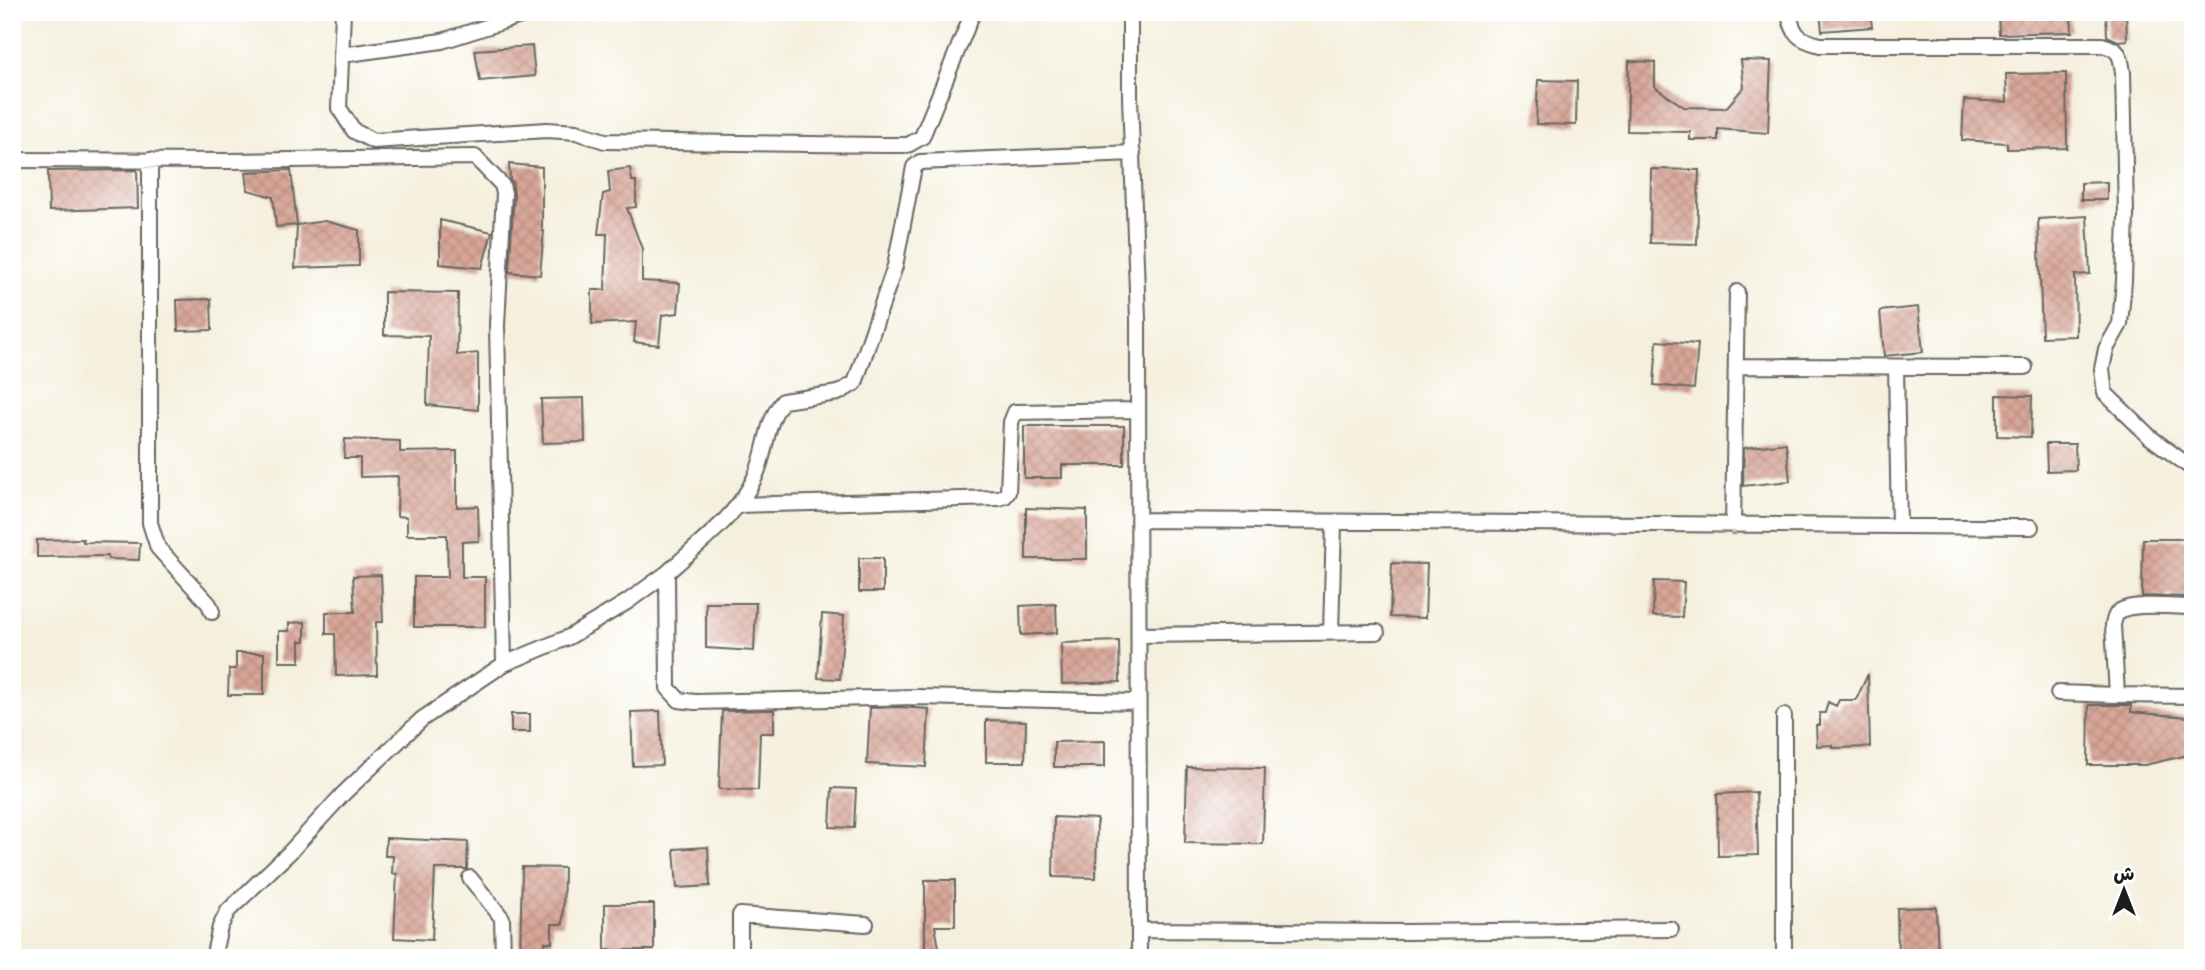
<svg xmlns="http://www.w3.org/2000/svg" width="2205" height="970" viewBox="0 0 2205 970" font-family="'Shantell Sans','Playpen Sans Arabic',sans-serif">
<defs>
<pattern id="building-cross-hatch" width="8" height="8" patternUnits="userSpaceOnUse" patternTransform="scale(1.75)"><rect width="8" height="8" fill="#d8a698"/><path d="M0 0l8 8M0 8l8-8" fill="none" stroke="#b98e82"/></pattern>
</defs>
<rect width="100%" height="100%" fill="#fff"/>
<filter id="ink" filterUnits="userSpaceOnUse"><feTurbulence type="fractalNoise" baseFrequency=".0143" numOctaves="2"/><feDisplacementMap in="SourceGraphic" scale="14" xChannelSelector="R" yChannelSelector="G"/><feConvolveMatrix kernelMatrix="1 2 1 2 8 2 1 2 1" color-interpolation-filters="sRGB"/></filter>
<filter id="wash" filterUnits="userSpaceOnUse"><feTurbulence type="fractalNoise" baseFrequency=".00686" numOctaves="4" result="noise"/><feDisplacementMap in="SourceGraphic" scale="28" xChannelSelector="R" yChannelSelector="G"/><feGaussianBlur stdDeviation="1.57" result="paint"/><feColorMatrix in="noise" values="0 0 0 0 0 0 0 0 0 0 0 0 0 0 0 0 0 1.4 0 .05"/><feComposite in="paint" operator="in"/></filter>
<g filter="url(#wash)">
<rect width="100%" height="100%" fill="#f5f0de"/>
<g id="blocks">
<path fill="url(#building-cross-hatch)" d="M1820 12H1870L1872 27 1822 31Z
M1998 12H2071L2072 32 1999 34Z
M2106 12H2126L2127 40 2118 41 2107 36Z
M532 46 535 76 480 81 475 50Z
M1741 60 1771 61 1768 133 1718 129V140H1690V132L1627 131 1629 61 1655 62V87L1684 107 1726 108 1744 87Z
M2066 73 2067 148 2007 149V143L1962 140 1964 100 2007 102 2006 74Z
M1538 80 1577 81 1576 125 1536 124Z
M509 164 542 167V231H544L540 275 509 272 514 194 512 181 510 180Z
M630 168 632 181H636V207L627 208 642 249V281L680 283 678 313 662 315 659 345 634 342 636 322 592 324V290H605L607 234H598L603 194 610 192 608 171Z
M1651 169 1699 170 1697 244 1650 243Z
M137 170 138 208 49 211 48 171Z
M291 170 297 225 276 227 273 197 248 190 246 172Z
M2107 182V200H2081V183Z
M2087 216 2090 274 2075 275 2076 336 2042 337 2038 219Z
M440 220 492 232 482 268 440 264Z
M325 221 359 230V266L295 268 297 225Z
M384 292 458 293 457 355 478 353V410L427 405 429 336 384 335Z
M211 299 212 330 178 331 177 300Z
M1918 307 1923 352 1884 356 1880 311Z
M1657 341 1698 344 1694 389 1654 385Z
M1997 395 2032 396 2031 437 1997 436Z
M584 398 585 442 543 443 541 399Z
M1024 426H1124V465H1062V478H1024Z
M345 439 400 441V452L457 451V507L478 506 479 541 462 542V577H485V627H414V577H448L447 535H407V517L397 516 398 476 360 477V458H344Z
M1786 443 1790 481 1743 486 1744 448Z
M2046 444H2075L2076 470 2047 471Z
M1026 508 1087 510V559H1026Z
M83 539V542L140 543 139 560 108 559V556L37 557V540Z
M2143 539H2193V597L2142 596Z
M859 558H883V592H859Z
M1392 563 1427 564 1425 618 1390 617Z
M381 575 383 622H376L377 675 336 676 335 634H326V612H355L353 576Z
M1654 581 1684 582 1682 617 1653 616Z
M706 603H756L754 651 706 648Z
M1056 604 1057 633 1021 635 1020 606Z
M822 614 844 616 840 679 818 678Z
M305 622V641H300V662H279V631H289V623Z
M1119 641 1120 682 1062 684 1061 643Z
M236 653H264V695H228L229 669H236Z
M1868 674 1870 747 1833 748V745L1817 746 1816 725H1820V713H1825L1828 702 1836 706 1839 700H1856Z
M2089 705H2131V712L2188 717V755L2145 765H2088Z
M899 707 929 709 926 767 867 764 870 708Z
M774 710V733H760L758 790 719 789 722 711Z
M660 711 662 765 633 766 631 712Z
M511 714H530V732H511Z
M986 720 1026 721 1025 762H986Z
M1105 741V767H1054V742Z
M1187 767 1265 768 1263 844 1185 843Z
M832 788 856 789 854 828 830 827Z
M1756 792 1758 855 1718 856 1717 794Z
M1054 817 1097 819 1096 878 1053 877Z
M386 838 468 842 467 869H435L432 940 394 938 397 874 392 873 393 856H385Z
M708 847 710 886 677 888 674 849Z
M522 867 564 868 563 924H552V943L545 942V958H520Z
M925 880H955V926H935L941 958H925Z
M605 904H654V950H605Z
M1936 907 1938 958H1898L1897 908Z"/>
</g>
</g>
<g filter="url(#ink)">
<use href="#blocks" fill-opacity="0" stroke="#686660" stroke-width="2"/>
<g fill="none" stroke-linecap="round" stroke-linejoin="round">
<defs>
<path id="street" d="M343 12 339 108 354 131 373 141 547 130 576 132 605 141 884 145H908L922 137 973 12
M1130 12V97L1138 319 1139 958
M1788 12C1794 35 1797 39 1820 45H2102C2120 49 2121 56 2123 73L2126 215 2124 281 2120 324 2106 349 2102 369 2105 393 2150 437 2193 469
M341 55 442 41 533 12
M1133 153 920 162 914 167 895 266 855 383 838 393 783 401C765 422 767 452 755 477 737 517 699 543 667 573L668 688 679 700 695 702 917 697 1137 702
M12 160 231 161 475 157 502 185 504 193 497 325 504 664 569 637 627 602 667 573
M150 160V523L158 548 209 604 212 612
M1736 366 2025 367
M1896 367 1899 526
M739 505 999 498 1005 496 1008 492 1011 422 1015 412 1137 410
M1138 520 2031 527
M1733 526 1737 292
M2193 607C2176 607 2133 602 2120 611 2115 614 2114 620 2113 625L2117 695 2193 696
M1331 633 1334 522
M1139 635 1377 632
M2058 693 2117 695
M470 878 502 918 503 958
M1139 930 1407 932 1671 929
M213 958 220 927 228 911 289 853 343 794 422 719 504 664
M740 958V915L866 924
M1784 958V716"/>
</defs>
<use href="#street" stroke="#686660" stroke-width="18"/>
<use href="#street" stroke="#fff" stroke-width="14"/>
</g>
</g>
<rect width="2205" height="970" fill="none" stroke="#fff" stroke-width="42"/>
<g transform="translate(2124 890)" stroke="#ffffff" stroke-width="5" paint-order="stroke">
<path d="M0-5L12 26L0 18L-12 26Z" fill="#1c1c1c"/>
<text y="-10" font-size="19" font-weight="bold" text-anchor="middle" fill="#1c1c1c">ش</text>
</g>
</svg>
